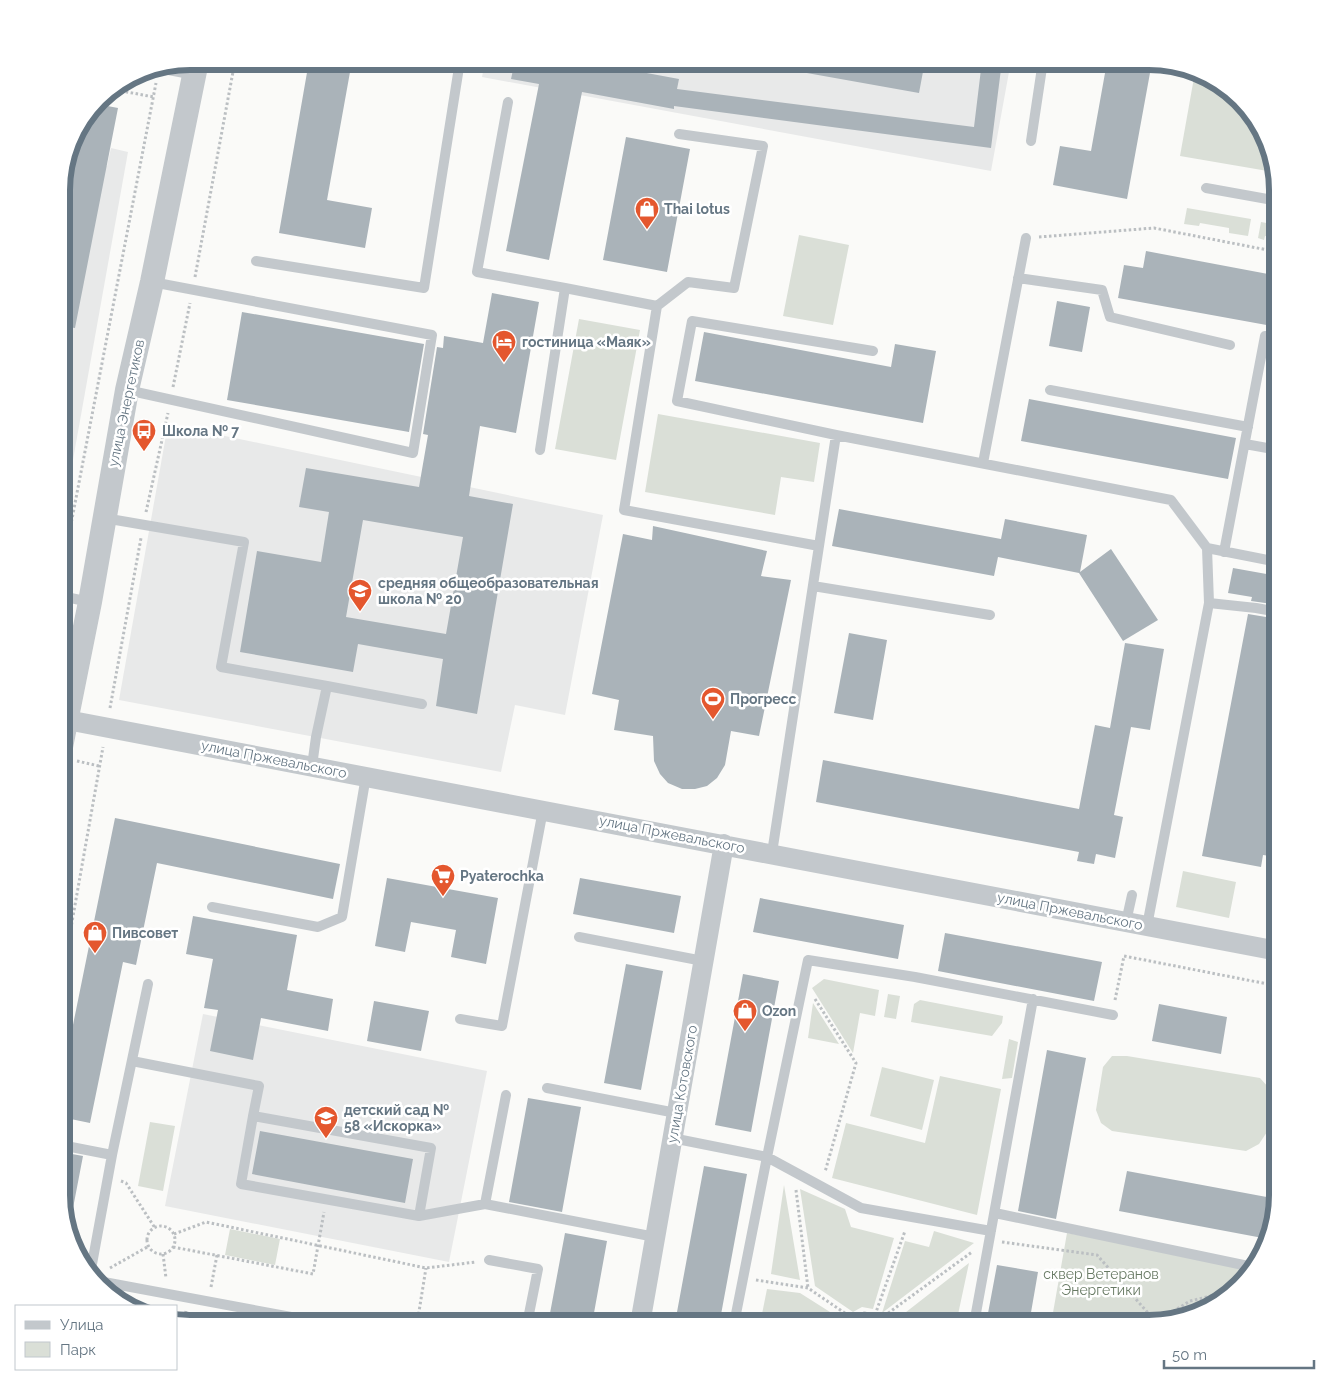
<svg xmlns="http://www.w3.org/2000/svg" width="1339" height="1385" viewBox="0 0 1339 1385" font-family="Raleway,sans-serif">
<rect width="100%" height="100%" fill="#fafaf8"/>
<path fill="#e8e9e9" d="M485 61H1011L991 171 482 77Z
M111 148 128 152 61 527 62 181 68 158 107 166Z
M168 424 603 515 565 715 515 705 501 772 119 700Z
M203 1014 487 1071 449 1262 165 1206Z"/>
<path fill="#dadfd7" d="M1195 72C1222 79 1258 115 1268 141 1272 150 1272 162 1274 172L1180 156Z
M1187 208 1251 219 1248 236 1229 233V228L1200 223 1199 226 1184 224Z
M1261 222 1278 225V238L1265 236 1264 240 1258 238Z
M799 235 849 245 833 325 783 316Z
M579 319 640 330 616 460 555 449Z
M658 414 820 443 814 482 781 477 775 515 645 492Z
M1183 871 1236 882 1229 918 1176 907Z
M824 979 879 990 875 1016 860 1013 853 1053 812 988Z
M888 994 900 996 896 1019 884 1017Z
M920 1000 1003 1016 1002 1023 992 1036 911 1022 914 1004Z
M813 1003 839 1044 808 1038Z
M1009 1039 1018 1042 1012 1078 1002 1079Z
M1112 1056H1127L1260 1078 1269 1088 1272 1101 1267 1132 1259 1144 1246 1151 1112 1131 1101 1123 1096 1110 1103 1067Z
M882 1067 934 1080 922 1130 870 1116Z
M940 1076 1001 1089 977 1215 832 1178 846 1123 925 1143Z
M150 1122 175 1126 163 1191 138 1186Z
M784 1185 800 1280 771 1274Z
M800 1189 845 1209 851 1227 894 1238 873 1309 862 1307 853 1312 815 1286Z
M230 1229 280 1239 275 1265 225 1255Z
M934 1231 974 1243 882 1313 905 1241 929 1247Z
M1067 1233 1253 1267 1234 1292 1198 1314 1149 1324H1051Z
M969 1263 956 1324H892V1323Z
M767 1289 800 1293 849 1324H760Z"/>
<path fill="#aab3b9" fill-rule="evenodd" d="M309 61H352L327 200 372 208 365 248 279 233Z
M515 61H582L679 79 677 89 974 127 982 61H1002L991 148 674 106V109L582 92 549 260 506 251 539 84 511 79Z
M791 61H925L919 93 790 70Z
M1107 62H1152L1127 199 1053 185 1060 146 1091 151Z
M97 104 118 108 75 328 62 326V191L75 133Z
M626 137 690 149 667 272 603 260Z
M1146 251 1278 276V327L1118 298 1124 265 1143 268Z
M492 293 539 302 516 433 480 426 469 496 513 504 477 714 436 706 443 659 358 644 353 672 240 652 257 551 321 562 329 512 299 507 306 468 419 487 428 435 423 434 437 347 443 348 444 336 483 343ZM363 520 463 537 446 634 346 617Z
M1057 301 1090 307 1082 352 1049 346Z
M242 312 424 344 409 432 227 400Z
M704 332 891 367 895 344 936 351 923 423 695 381Z
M1029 399 1236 438 1228 479 1021 441Z
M839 509 1001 539 1005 519 1087 535 1080 572 1111 549 1158 620 1123 641 1079 573 998 557 994 576 832 546Z
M653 526 767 551 761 576 791 580 759 736 731 731 725 765 717 778 707 786 695 789H682L668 783 660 774 654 761 653 736 614 730 619 700 592 694 623 534 652 540Z
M1233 568 1278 576V605L1251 601 1252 597 1228 593Z
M1248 614 1278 619V778L1275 794 1278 795V857L1263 855 1261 867 1202 856Z
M849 633 887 640 873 720 834 713Z
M1125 643 1164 649 1150 730 1131 727 1114 815 1123 817 1115 858 1096 854 1094 864 1077 861 1079 852 816 802 823 760 1079 809 1095 725 1110 728Z
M115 818 340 864 333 899 157 863 136 965 123 962 90 1123 61 1117V1084Z
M387 878 498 898 486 964 451 957 456 930 411 922 405 952 375 946Z
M580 878 681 896 674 933 573 914Z
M760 898 904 925 898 959 753 932Z
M193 916 297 935 287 990 333 999 328 1031 261 1018 253 1060 210 1051 218 1010 204 1008 213 959 186 954Z
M945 933 1102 962 1094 1001 938 971Z
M626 964 663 971 641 1090 604 1083Z
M743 974 779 981 751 1132 715 1125Z
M374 1001 429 1011 421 1051 367 1041Z
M1159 1004 1227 1017 1221 1054 1152 1041Z
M1047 1050 1086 1058 1056 1219 1018 1211Z
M528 1098 581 1107 562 1212 509 1202Z
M260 1131 413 1159 405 1203 252 1174Z
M61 1152 83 1156 69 1229H68L61 1195Z
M704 1166 747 1174 720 1320 677 1312Z
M1127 1171 1277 1199 1268 1239 1119 1211Z
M565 1233 607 1241 592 1324H548Z
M997 1265 1038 1272 1029 1324H986Z"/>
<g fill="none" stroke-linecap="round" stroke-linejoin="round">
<path stroke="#bbbfc2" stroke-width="3" stroke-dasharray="2.5 2.5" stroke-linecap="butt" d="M111 89 154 97
M1039 237 1154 228 1278 252
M195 277 235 61
M173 387 190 303
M146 512 168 413
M61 576 156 83
M110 708 141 538
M77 761 99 766
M61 984 103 747
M815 999 856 1063 825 1172
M1115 1000 1124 956 1278 986
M121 1181 126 1183 155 1228
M796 1190 808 1288
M147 1240a14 14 0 1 1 28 0a14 14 0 1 1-28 0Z
M174 1234 206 1222 426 1268 476 1262
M1002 1242 1097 1255 1156 1322
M173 1247 313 1274 324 1212
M163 1254 166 1278
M110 1268 149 1246
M756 1280 808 1288 855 1320
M211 1287 217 1255
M875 1315 905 1231
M880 1319 972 1252
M184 1322 186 1311
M1156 1322 1190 1301 1228 1292H1234
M417 1324 426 1268
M855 1324V1320L864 1313C872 1314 879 1315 881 1324"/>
<path stroke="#c3c8cc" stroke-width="10" d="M158 68 195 75
M508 102 477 272 565 288
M1031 141 1043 61
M1206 188 1278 201
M256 261 424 288 460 61
M1018 278 1102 290 1110 317 1230 345
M657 306 688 282 734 288 763 146 679 134
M873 351 692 321 677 401 836 435 1171 500 1207 548
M1263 351 1278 353
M127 390 413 453 432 335 152 282
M1050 390 1248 427
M1245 444 1278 450
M540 450 565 288 657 306 624 510 819 546
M983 463 1026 238
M104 518 244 542 221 667 327 686 316 737 312 766
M1224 552 1265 336
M813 586 990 615
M61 596 90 602
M1209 603 1256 608 1278 612
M327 686 422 704
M772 853 836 435
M212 907 318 927 342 917 366 776
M1126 922 1132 895
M1147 926 1209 603 1207 548 1278 562
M579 937 703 961
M460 1019 502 1026 543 810
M132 1061 259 1086 253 1116
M547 1088 676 1113
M506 1095 485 1204 655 1237
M253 1116 431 1148 419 1216 241 1184Z
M672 1138 767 1157 808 960 915 977 1113 1015
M61 1145 112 1155
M995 1213 1253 1267
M419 1216 485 1204
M489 1260 538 1269 527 1324
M90 1275 112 1155 148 984
M93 1280 329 1324
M734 1324 767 1157 861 1208 991 1231
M974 1324 1033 999"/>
<path stroke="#c3c8cc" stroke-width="20" d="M67 720 1278 951
M640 1324 724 844"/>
<path stroke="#c3c8cc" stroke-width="24" d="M61 747 90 602 127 390 152 282 197 61"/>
</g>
<defs>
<symbol id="shop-pin" viewBox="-11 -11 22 30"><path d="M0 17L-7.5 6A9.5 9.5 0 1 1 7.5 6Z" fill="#e4572e" stroke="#fff"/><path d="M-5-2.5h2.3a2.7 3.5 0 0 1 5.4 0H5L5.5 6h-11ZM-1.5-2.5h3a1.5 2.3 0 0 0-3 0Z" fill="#fff"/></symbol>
<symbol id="hotel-pin" viewBox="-11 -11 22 30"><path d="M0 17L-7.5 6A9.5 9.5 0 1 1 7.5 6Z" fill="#e4572e" stroke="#fff"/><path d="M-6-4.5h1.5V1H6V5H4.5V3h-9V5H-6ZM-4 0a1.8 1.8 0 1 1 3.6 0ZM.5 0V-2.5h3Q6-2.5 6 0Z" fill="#fff"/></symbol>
<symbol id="bus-pin" viewBox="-11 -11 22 30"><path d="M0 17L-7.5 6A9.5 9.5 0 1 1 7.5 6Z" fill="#e4572e" stroke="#fff"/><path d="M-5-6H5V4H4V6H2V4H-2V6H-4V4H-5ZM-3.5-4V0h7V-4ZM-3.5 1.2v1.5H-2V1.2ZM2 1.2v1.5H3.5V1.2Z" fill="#fff"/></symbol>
<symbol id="school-pin" viewBox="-11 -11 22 30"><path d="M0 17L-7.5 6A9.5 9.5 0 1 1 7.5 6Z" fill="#e4572e" stroke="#fff"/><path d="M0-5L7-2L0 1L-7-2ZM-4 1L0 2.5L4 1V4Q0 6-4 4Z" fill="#fff"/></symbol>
<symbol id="stadium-pin" viewBox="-11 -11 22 30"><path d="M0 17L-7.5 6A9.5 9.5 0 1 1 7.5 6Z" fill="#e4572e" stroke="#fff"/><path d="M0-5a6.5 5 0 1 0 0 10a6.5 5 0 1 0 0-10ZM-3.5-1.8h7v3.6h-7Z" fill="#fff"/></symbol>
<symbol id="supermarket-pin" viewBox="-11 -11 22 30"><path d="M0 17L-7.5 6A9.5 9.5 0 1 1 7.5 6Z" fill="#e4572e" stroke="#fff"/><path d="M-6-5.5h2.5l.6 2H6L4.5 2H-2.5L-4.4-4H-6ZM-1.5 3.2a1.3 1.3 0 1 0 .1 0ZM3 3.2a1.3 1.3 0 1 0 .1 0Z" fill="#fff"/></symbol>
</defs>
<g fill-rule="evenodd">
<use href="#shop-pin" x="633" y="195" width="28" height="38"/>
<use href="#hotel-pin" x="490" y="328" width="28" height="38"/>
<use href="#bus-pin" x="130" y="417" width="28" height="38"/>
<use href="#school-pin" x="346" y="577" width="28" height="38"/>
<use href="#stadium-pin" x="699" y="685" width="28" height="38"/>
<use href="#supermarket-pin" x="429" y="862" width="28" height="38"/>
<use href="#shop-pin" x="81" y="919" width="28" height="38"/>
<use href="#shop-pin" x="731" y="997" width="28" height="38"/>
<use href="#school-pin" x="312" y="1104" width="28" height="38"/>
</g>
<g text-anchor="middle" stroke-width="5" stroke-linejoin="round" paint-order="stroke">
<g font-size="14" font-weight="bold" fill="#657683" stroke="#fff" text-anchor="start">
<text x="664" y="214">Thai lotus</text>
<text x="522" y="347">гостиница «Маяк»</text>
<text x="162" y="436">Школа № 7</text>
<text x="378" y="588">средняя общеобразовательная<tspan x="378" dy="16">школа № 20</tspan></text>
<text x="730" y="704">Прогресс</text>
<text x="460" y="881">Pyaterochka</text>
<text x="112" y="938">Пивсовет</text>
<text x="762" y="1016">Ozon</text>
<text x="344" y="1115">детский сад №<tspan x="344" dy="16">58 «Искорка»</tspan></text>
</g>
<g font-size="14" fill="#657683" stroke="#fff">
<text transform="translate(126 403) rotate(-78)" y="5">улица Энергетиков</text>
<text transform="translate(274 759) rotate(11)" y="5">улица Пржевальского</text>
<text transform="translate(672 834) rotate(11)" y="5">улица Пржевальского</text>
<text transform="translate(1070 911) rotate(11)" y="5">улица Пржевальского</text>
<text transform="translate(682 1084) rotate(-80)" y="5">улица Котовского</text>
</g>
<g font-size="14" fill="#687a64" stroke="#fff">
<text x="1101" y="1279">сквер Ветеранов<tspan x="1101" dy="16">Энергетики</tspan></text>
</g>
</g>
<path d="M0 0H1339V1385H0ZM190 70H1149A120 120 0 0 1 1269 190V1195A120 120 0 0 1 1149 1315H190A120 120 0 0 1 70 1195V190A120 120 0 0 1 190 70Z" fill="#fff" fill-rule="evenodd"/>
<path fill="none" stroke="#657683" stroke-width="6" d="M190 70H1149A120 120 0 0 1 1269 190V1195A120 120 0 0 1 1149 1315H190A120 120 0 0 1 70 1195V190A120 120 0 0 1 190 70Z"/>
<rect x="15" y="1305" width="162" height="65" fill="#ffffff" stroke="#c1c8cd"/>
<rect x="25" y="1321" width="25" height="8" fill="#c3c8cc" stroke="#c1c8cd"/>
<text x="60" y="1330" font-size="15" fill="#657683">Улица</text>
<rect x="25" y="1342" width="25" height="15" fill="#dadfd7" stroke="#c1c8cd"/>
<text x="60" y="1355" font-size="15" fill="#657683">Парк</text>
<path d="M1164 1360v8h150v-8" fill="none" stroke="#657683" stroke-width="2.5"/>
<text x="1172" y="1360" font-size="15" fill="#657683" stroke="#ffffff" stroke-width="4" paint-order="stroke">50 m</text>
</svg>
